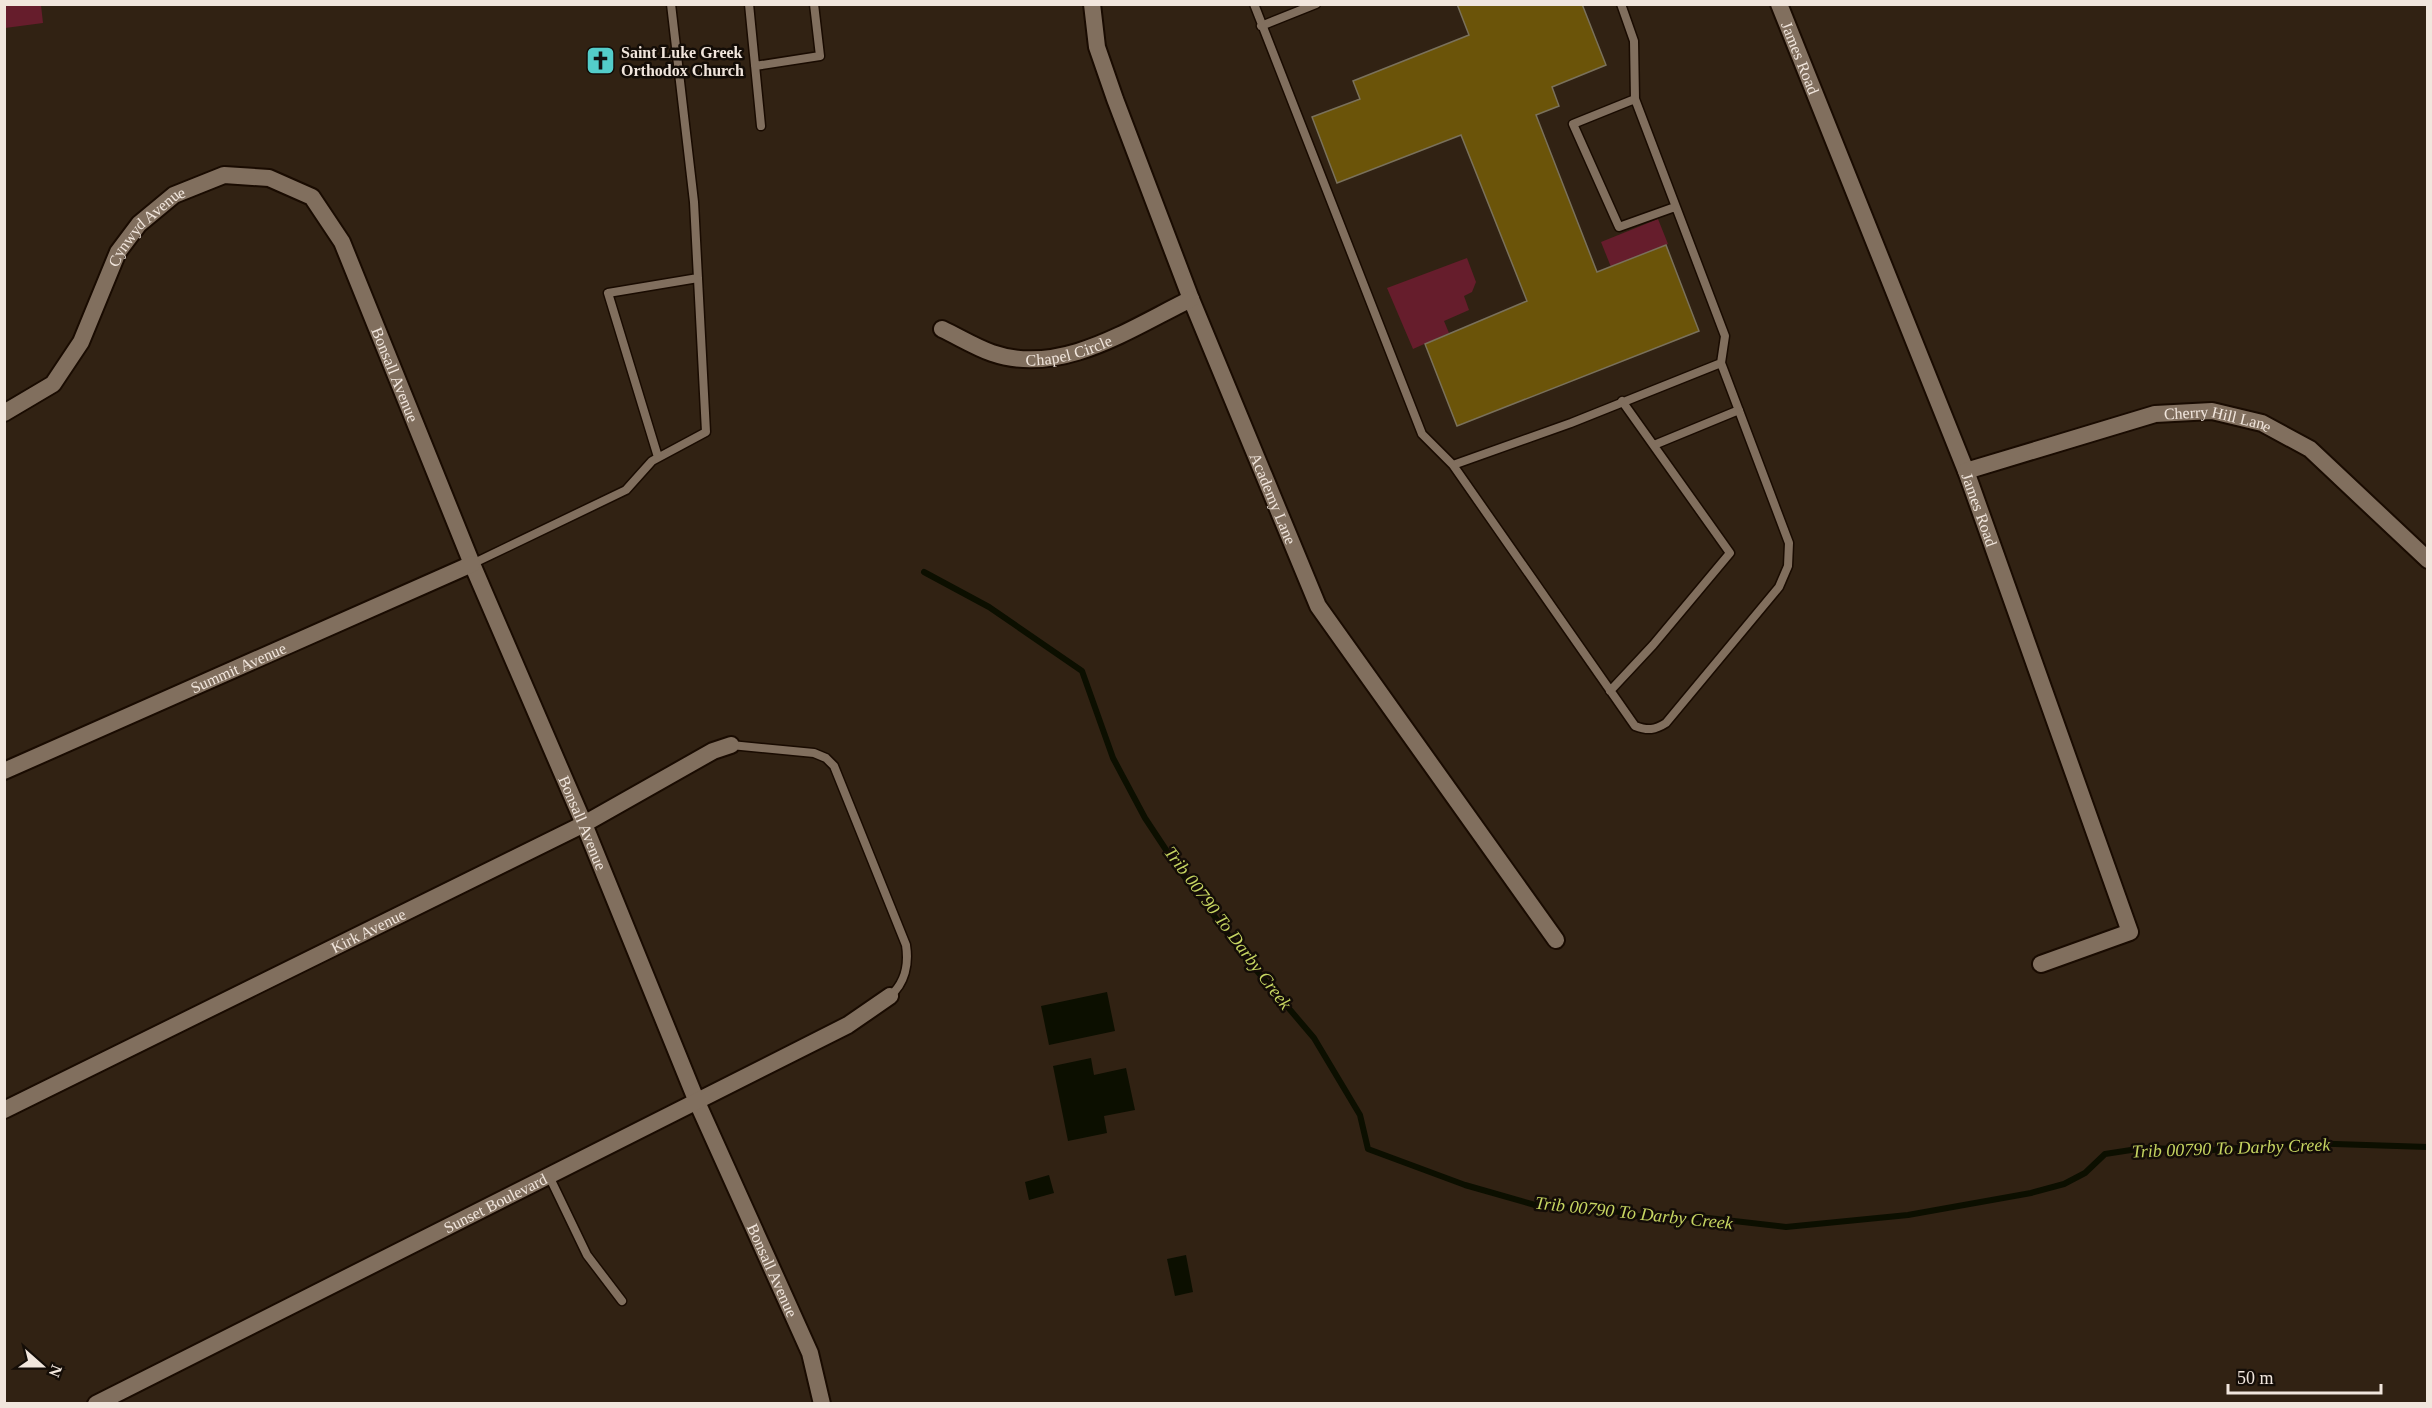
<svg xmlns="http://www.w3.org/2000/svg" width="2432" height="1408" viewBox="0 0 2432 1408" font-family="'Times New Roman',serif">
<rect width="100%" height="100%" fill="#312213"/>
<path fill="#661d2c" d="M4 5H41L43 23 5 28Z
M1658 219 1668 244 1611 267 1601 242Z
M1467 258 1476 282 1472 292 1464 296 1469 310 1444 321 1449 333 1413 349 1387 288Z"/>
<path fill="#0c0f00" d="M1107 992 1115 1031 1049 1045 1041 1006Z
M1091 1058 1094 1075 1126 1068 1135 1110 1104 1116 1107 1133 1068 1141 1053 1066Z
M1049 1175 1054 1193 1029 1200 1025 1182Z
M1186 1255 1193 1292 1175 1296 1167 1259Z"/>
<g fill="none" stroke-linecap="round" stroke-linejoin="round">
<path stroke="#0c0f00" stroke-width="6" d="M924 572 989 607 1082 671 1113 758 1145 818 1180 871 1246 958 1314 1038 1360 1115 1368 1149 1465 1185 1535 1205 1621 1212 1634 1216 1708 1218 1786 1227 1908 1215 2031 1193 2064 1184 2085 1173 2105 1154 2144 1148 2212 1150 2304 1143 2428 1147"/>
</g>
<path fill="#6b5409" stroke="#7a715b" stroke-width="1.5" d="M1457 4H1582L1606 65 1552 87 1559 106 1536 115 1597 272 1666 245 1699 331 1457 426 1425 344 1527 301 1461 135 1337 183 1312 117 1360 99 1353 81 1469 35Z"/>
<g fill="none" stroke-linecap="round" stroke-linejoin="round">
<defs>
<path id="lane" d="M749 4 761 126
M1254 4 1422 434 1453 465 1635 726C1648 731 1655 730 1666 723L1779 587 1788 566 1789 543 1721 363 1725 336 1635 99 1634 41 1621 4
M1261 26 1316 4
M755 66 820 56 814 4
M1635 99 1573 124 1619 227 1675 207
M1654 445 1739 410
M658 457 608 293 698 278
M1453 465 1571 423 1721 363
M472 564 626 490 652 461 706 432 694 202 671 4
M1610 691 1653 645 1730 553 1622 401
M731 745 814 753 826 758 834 766 906 945C909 964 905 983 890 996
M549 1176 587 1255 622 1301"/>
<g id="street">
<path id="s1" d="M1092 4 1097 47 1115 99 1191 299 1318 606 1556 940"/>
<path id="s2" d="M1779 4 1966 471 2130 932 2041 964"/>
<path id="s3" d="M942 329C959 337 975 347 992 353 1061 377 1131 328 1191 299"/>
<path id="s4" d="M4 413 53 384 81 342 118 252 139 224 174 195 224 175 269 178 312 197 342 242 472 564 584 824 697 1102 810 1353 822 1404"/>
<path id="s5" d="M1966 471 2155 414 2212 411 2262 423 2310 449 2428 560"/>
<path id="s6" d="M4 771 472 564"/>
<path id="s7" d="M4 1110 584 824 713 751 731 745"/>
<path id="s8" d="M96 1404 848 1025 890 996"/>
</g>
</defs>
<use href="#lane" stroke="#190b01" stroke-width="11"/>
<use href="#street" stroke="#190b01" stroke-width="20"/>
<use href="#lane" stroke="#816f5e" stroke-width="8"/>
<use href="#street" stroke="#816f5e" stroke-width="16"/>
</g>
<defs>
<symbol id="church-square" viewBox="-11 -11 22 22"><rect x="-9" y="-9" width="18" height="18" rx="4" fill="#53cdca" stroke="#140d07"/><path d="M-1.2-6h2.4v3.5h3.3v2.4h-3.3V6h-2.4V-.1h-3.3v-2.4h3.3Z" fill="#111"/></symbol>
</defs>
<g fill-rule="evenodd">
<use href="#church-square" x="584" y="44" width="33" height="33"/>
</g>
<g text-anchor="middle" stroke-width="5" stroke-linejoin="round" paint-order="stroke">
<g font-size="16" font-weight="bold" fill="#f1e6dd" stroke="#140d07" text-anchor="start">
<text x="621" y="58">Saint Luke Greek<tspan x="621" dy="18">Orthodox Church</tspan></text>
</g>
<g font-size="16" fill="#f1e6dd" stroke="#140d07">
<text dy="6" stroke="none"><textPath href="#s2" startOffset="58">James Road</textPath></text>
<text dy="6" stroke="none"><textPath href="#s4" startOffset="243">Cynwyd Avenue</textPath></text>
<text dy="6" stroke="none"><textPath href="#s3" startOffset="134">Chapel Circle</textPath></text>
<text dy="6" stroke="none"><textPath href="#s4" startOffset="628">Bonsall Avenue</textPath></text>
<text dy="6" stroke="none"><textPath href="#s5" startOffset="261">Cherry Hill Lane</textPath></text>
<text dy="6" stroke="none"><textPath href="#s1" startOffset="528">Academy Lane</textPath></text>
<text dy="6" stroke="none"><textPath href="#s2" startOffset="544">James Road</textPath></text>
<text dy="6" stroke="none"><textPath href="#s6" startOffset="256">Summit Avenue</textPath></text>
<text dy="6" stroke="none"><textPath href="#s4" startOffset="1114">Bonsall Avenue</textPath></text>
<text dy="6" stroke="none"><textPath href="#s7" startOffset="406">Kirk Avenue</textPath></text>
<text dy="6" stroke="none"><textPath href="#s8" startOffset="447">Sunset Boulevard</textPath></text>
<text dy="6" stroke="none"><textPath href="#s4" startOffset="1600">Bonsall Avenue</textPath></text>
</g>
<g font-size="18" font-style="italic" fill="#c6d561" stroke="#140d07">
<text transform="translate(1228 928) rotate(53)" y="6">Trib 00790 To Darby Creek</text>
<text transform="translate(2231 1148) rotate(-2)" y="6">Trib 00790 To Darby Creek</text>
<text transform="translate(1634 1213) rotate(6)" y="6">Trib 00790 To Darby Creek</text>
</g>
</g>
<rect width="2432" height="1408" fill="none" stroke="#f1e6dd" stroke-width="12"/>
<g transform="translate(42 1366) rotate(111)" stroke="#140d07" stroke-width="4.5" paint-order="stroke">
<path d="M0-4.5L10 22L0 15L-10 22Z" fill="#f1e6dd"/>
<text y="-9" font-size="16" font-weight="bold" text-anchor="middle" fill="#f1e6dd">N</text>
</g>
<path d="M2228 1384v9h153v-9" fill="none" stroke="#f1e6dd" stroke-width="3"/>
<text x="2237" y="1384" font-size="18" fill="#f1e6dd" stroke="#140d07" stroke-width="4.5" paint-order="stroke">50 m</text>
</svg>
